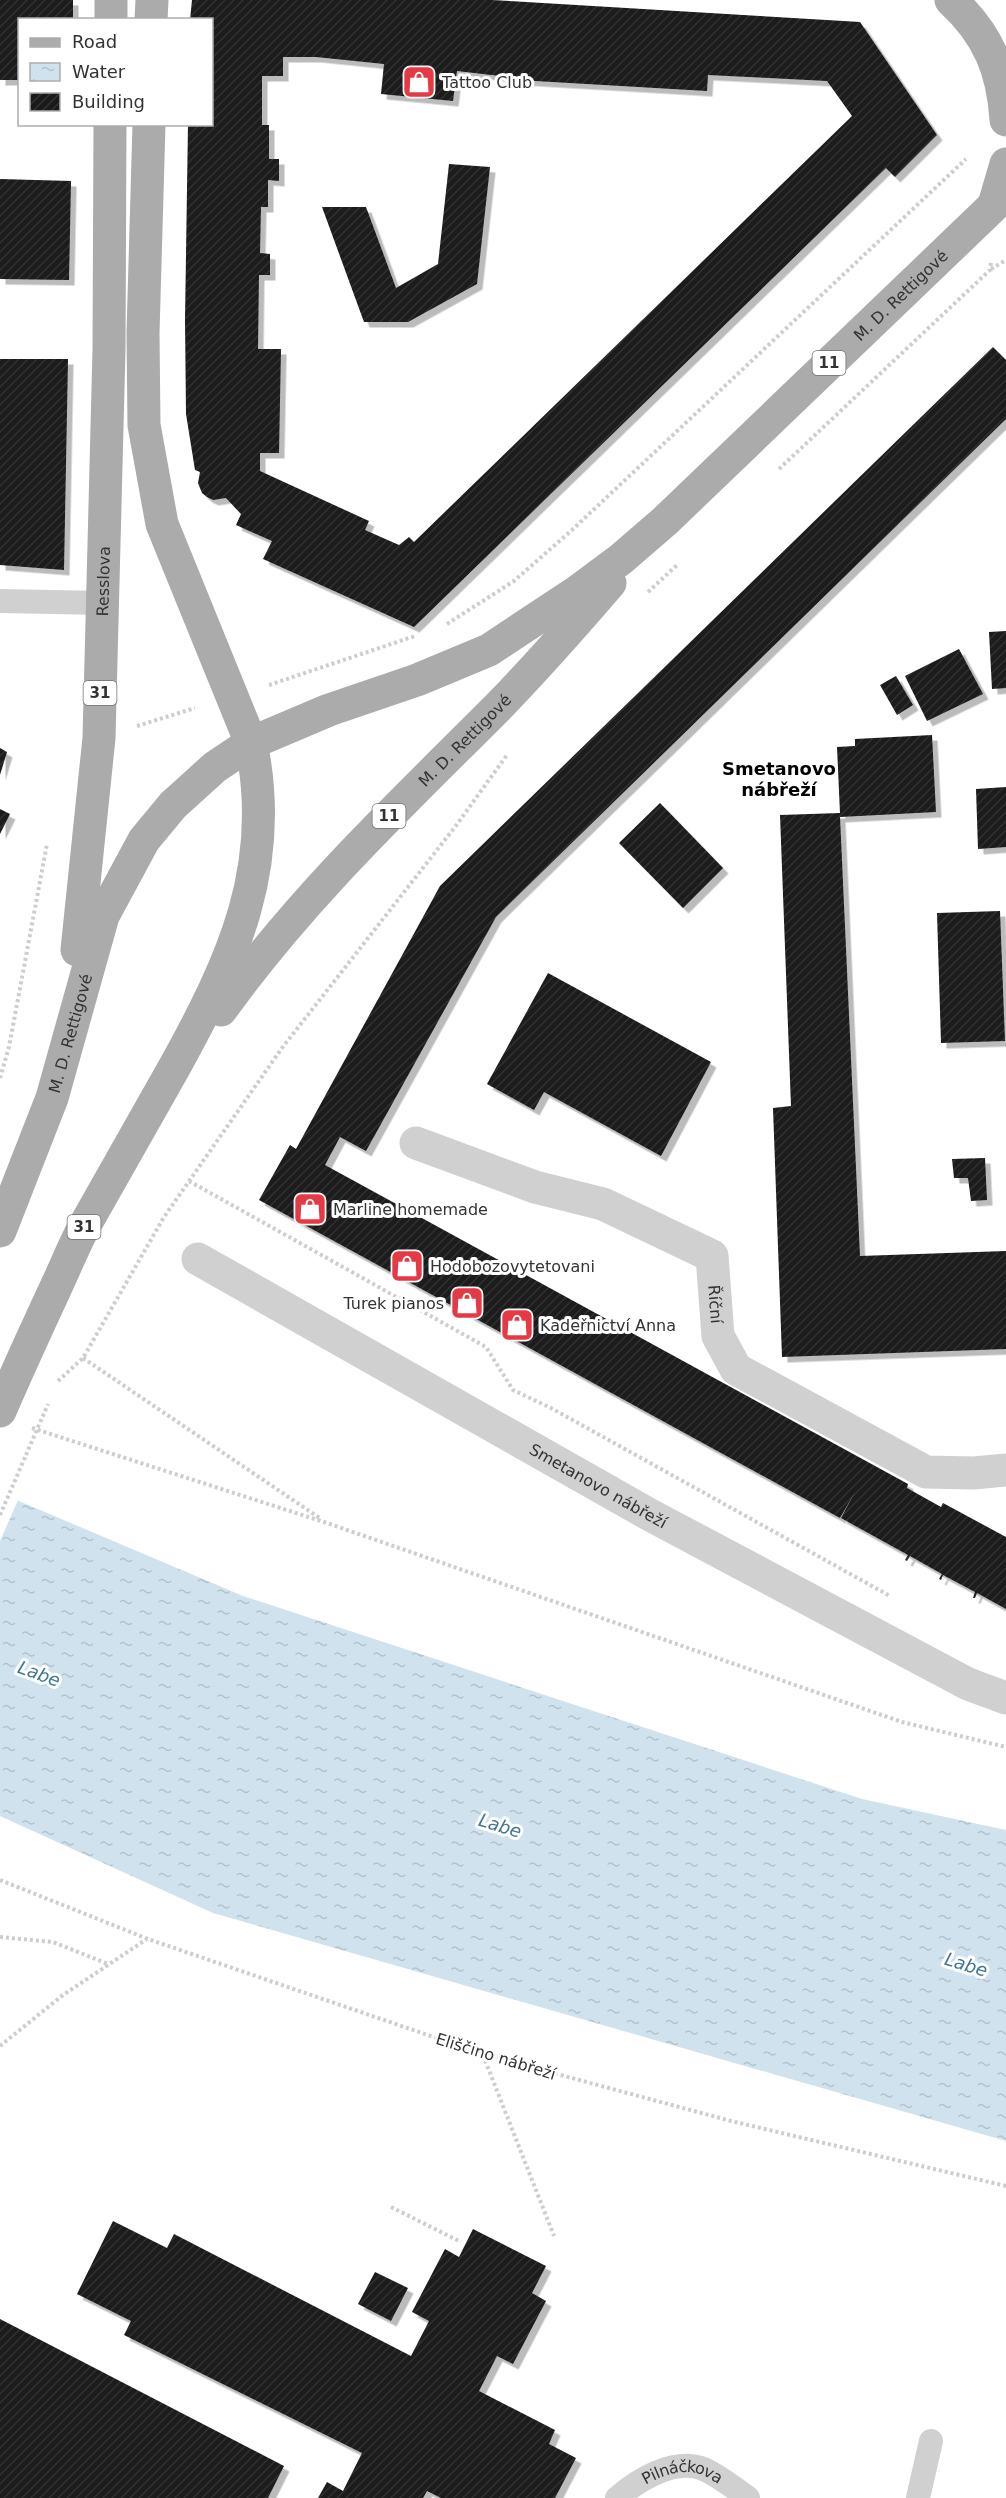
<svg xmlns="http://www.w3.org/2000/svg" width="1006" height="2498" viewBox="0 0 1006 2498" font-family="'DejaVu Sans',sans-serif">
<defs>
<pattern id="water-ripples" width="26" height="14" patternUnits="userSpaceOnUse" patternTransform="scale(1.5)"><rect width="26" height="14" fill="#cfe2ee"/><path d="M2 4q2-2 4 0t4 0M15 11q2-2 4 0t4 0" fill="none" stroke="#b2c2cd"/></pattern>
<pattern id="building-hatch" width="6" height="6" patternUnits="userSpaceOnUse" patternTransform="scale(1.5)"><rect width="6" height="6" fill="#1a1a1a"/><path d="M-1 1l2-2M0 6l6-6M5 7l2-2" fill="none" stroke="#333"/></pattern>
<filter id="shadow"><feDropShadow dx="5.5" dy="5.5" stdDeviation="0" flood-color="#0004"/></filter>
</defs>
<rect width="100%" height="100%" fill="#fff"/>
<path fill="url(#water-ripples)" d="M0 1493 243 1596 862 1799 1006 1830V2141L213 1913 0 1816Z"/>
<path fill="#fff" d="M0 1490 19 1498 0 1541Z"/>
<path fill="url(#building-hatch)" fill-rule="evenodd" filter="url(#shadow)" d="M0 0H73V20H20V80H0Z
M192 0H492L860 22 937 135 895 177 886 168 414 627 263 559 272 541 236 525 241 514 226 498 213 500 207 497 202 493 198 483 200 472 195 470 186 414 185 320 188 124H212V20H190ZM283 57H316L384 64 381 94 453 101 457 71 500 76 499 79 707 91 708 75 827 81 852 116 414 542 409 537 399 545 365 530 369 521 260 471V453H279L281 349H258L259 275H270V254L260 253 261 207H268V180L279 181V159H269V125H262V76H283Z
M449 164 490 167 477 284 408 322H364L322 207H366L396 288 438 264Z
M0 179 71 181 69 280 0 279Z
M993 347 1006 360V419L496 917 366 1151 340 1137 325 1165 908 1484 907 1488 941 1507 943 1503 1006 1537V1609L977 1593 975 1598H973L975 1592 943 1575 941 1580 939 1579 942 1574 910 1556 907 1561 905 1560 908 1555 841 1518 855 1492 840 1518 259 1200 290 1145 296 1149 440 886Z
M0 359H68L64 570 0 565Z
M1006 631V688L992 689 989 632Z
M959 649 983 694 927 721 905 676Z
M896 676 913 705 897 715 880 685Z
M932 735 936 812 840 817 860 1256 1006 1251V1349L782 1357 773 1108 791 1106 780 815 840 813 837 747 855 746V739Z
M0 748 7 752 0 775Z
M1006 787V847L978 849 976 789Z
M660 803 723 868 683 908 619 843Z
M0 809 10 814 0 834Z
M1000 911 1005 1041 941 1043 937 913Z
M548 973 711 1062 661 1156 544 1092 534 1110 487 1084Z
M985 1158 987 1200 971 1201 968 1178H954L952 1159Z
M113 2221 167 2248 174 2234 411 2356 429 2321 412 2312 445 2249 459 2257 473 2229 546 2266 532 2293 546 2301 513 2364 497 2356 479 2391 555 2430 549 2444 576 2458 555 2498H441L427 2491 423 2498H318L327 2482 343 2491 362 2453 124 2335 131 2321 77 2294Z
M375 2272 408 2288 391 2321 358 2304Z
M0 2319 284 2466 268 2498H0Z"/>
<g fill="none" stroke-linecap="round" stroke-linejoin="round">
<path stroke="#cdcdcd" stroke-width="4" stroke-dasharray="3 3" stroke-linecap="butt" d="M991 269 1006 260
M779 469 990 270 991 262
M648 592 677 565
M447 624 514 581 572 530 966 159
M269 685 415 636
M137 726 195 708
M0 1078 9 1047 47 844
M189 1181 486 1347 513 1390 551 1408 890 1596
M83 1358 321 1519
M58 1381 83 1358 164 1217 282 1048 455 827 507 755
M32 1428 324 1522 902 1722 1006 1747
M0 1515 26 1455
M0 1880 148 1939 483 2054 731 2121 1006 2186
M0 1937 53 1942 108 1964
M0 2046 63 1995 147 1939
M483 2055 554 2236
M391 2207 461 2242"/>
<g stroke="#d0d0d0" stroke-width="24">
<path d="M0 601 103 603"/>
<path id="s1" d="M617 2498C638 2480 672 2459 701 2468 717 2474 734 2488 748 2498"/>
<path d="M918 2498 931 2441"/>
</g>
<g stroke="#d0d0d0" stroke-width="33">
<path id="s2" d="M416 1143 535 1187 603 1204 712 1256 718 1336 736 1369 926 1472 974 1473 1006 1470"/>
<path id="s3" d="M198 1259 652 1516 968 1684 1006 1698"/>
</g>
<g stroke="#ababab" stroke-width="33">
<path d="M951 0C988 34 1003 70 1006 120"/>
<path d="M111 20V0"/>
<path d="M151 20 152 0"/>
<path d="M994 205 1006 164"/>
<path id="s4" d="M77 950 99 738 109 350 110 124"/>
<path id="s5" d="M221 1010C301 898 400 805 497 708 536 668 573 626 610 583"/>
<path id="s6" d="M0 1231 52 1098 103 916 144 840 173 805 215 767 251 743 329 710 417 680 489 650 578 591 621 559 665 521 1006 194"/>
<path d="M0 1411C18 1369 37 1328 56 1287 66 1266 74 1245 85 1225 115 1172 145 1119 175 1066 233 961 277 866 251 743L162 524 144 425 143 333 149 124"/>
</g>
<path stroke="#cdcdcd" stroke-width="4" stroke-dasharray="3 3" stroke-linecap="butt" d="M26 1455 48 1404"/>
</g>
<defs>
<symbol id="shop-square" viewBox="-11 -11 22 22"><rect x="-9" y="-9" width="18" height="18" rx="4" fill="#e63946" stroke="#fff"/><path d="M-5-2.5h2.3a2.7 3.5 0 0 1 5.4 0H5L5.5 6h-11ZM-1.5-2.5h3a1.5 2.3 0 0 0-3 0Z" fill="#fff"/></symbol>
</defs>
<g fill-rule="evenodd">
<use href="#shop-square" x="400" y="63" width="38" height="38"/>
<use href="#shop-square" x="291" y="1190" width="38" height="38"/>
<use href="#shop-square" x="388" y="1247" width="38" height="38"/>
<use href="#shop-square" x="448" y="1284" width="38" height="38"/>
<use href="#shop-square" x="498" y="1306" width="38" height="38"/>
</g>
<g text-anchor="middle" stroke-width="6" stroke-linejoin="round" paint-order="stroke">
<g fill="#fff" stroke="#707070" stroke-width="1.5">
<rect x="812.5" y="351" width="33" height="24" rx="4.5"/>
<rect x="83.5" y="681" width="33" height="24" rx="4.5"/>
<rect x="372.5" y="804" width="33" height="24" rx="4.5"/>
<rect x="67.5" y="1215" width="33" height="24" rx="4.5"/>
</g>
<g font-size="15" font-weight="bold" fill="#333">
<text x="829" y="368">11</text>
<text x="100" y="698">31</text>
<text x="389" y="821">11</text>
<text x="84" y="1232">31</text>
</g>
<g font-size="16" fill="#333" stroke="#fff" text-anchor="start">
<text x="442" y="88">Tattoo Club</text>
<text x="333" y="1215">Marline homemade</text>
<text x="430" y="1272">Hodobozovytetovani</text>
<text x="444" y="1309" text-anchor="end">Turek pianos</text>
<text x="540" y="1331">Kadeřnictví Anna</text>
</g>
<g font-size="16" fill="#333" stroke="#fff">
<text dy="6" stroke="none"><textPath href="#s6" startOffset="1364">M. D. Rettigové</textPath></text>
<text dy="6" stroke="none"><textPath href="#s4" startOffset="370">Resslova</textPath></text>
<text dy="6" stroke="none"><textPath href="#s5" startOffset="364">M. D. Rettigové</textPath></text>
<text dy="6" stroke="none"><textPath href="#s6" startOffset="210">M. D. Rettigové</textPath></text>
<text dy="6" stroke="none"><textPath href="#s2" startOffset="366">Říční</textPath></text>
<text dy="6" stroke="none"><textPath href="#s3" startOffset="460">Smetanovo nábřeží</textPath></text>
<text transform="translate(496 2056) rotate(17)" y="6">Eliščino nábřeží</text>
<text dy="6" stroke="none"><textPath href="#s1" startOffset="74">Pilnáčkova</textPath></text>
</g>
<g font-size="18" font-weight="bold" fill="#000" stroke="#fff">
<text x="779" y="775">Smetanovo<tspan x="779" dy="21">nábřeží</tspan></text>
</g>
<g font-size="18" font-style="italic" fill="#3f7597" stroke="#fff">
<text transform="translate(39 1674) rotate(20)" y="6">Labe</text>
<text transform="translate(500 1826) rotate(17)" y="6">Labe</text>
<text transform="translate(966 1965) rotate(17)" y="6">Labe</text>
</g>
</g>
<rect x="18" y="18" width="195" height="108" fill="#ffffff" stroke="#adadad" stroke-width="1.5"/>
<rect x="30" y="38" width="30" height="9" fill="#ababab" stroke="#adadad" stroke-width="1.5"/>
<text x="72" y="48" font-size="18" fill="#333333">Road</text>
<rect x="30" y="63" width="30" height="18" fill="url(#water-ripples)" stroke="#adadad" stroke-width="1.5"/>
<text x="72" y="78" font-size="18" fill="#333333">Water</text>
<rect x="30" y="93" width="30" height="18" fill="url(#building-hatch)" stroke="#adadad" stroke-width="1.5"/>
<text x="72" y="108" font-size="18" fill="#333333">Building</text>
</svg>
